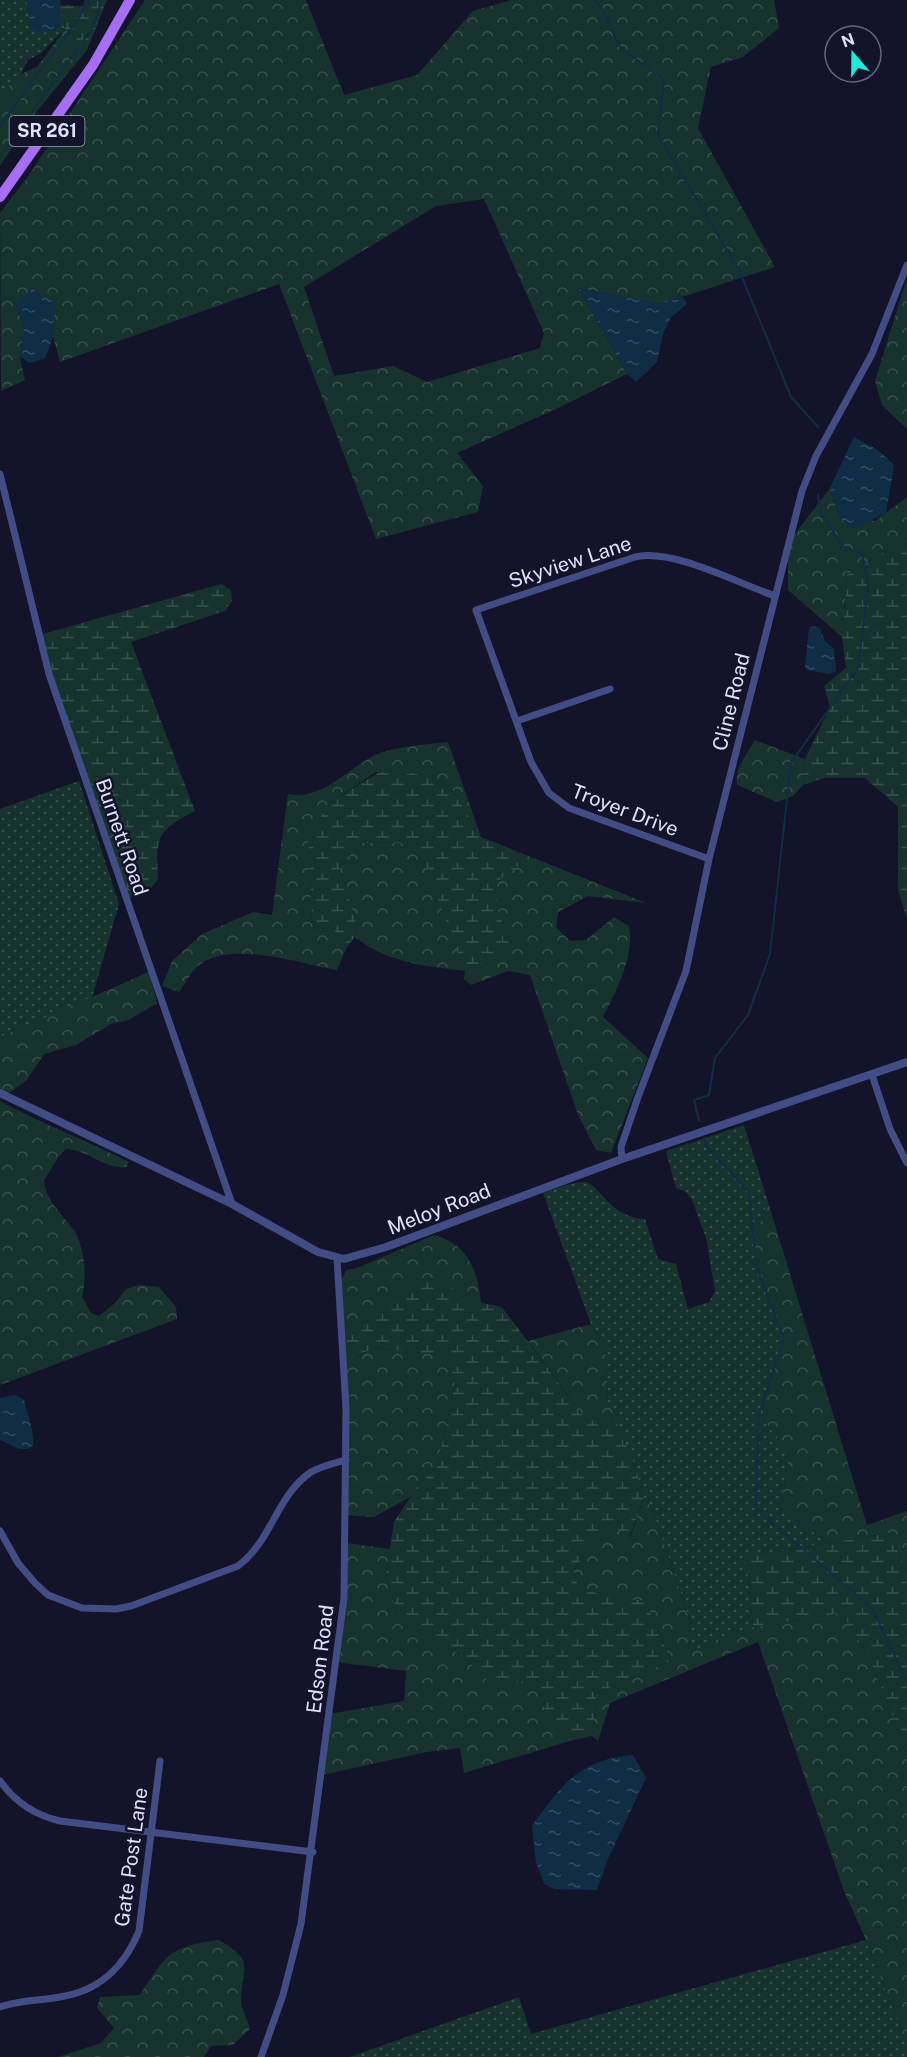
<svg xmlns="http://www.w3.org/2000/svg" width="907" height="2057" viewBox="0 0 907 2057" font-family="'Public Sans',sans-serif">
<defs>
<pattern id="grass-dots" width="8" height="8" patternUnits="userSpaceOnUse" patternTransform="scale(1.5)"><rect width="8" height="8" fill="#17332d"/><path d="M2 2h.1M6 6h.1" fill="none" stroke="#38504c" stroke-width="1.8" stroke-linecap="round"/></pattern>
<pattern id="forest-crowns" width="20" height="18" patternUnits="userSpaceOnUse" patternTransform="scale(1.5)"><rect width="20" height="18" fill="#17332d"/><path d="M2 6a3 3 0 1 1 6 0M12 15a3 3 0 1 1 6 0" fill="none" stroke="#38504c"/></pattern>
<pattern id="wetland-marsh" width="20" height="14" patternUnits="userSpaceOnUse" patternTransform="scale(1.5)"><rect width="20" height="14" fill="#17332d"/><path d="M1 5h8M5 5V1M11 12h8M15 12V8" fill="none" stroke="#38504c"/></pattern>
<pattern id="water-ripples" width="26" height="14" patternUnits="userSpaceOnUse" patternTransform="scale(1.5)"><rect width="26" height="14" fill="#0f2e46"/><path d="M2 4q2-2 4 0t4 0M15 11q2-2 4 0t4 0" fill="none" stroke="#324c62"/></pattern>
</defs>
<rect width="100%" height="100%" fill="#13142a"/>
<path fill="url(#grass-dots)" d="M0 0H60L65 29 41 53 28 60 21 74 0 94Z
M79 781 119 904 92 998 0 1037V809Z
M744 1125 768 1202 754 1238 756 1265 784 1339 759 1414 789 1452 781 1510 829 1543 746 1557 753 1627 691 1652V1623L652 1508 644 1498 635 1466 608 1402 605 1343 591 1324 543 1193C555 1189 571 1182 584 1182 599 1182 609 1218 645 1219L658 1259 676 1264 688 1309 709 1302 715 1291 706 1238 692 1200 686 1192 676 1188 666 1151Z
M866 1940 907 2045V2057H350L519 1997 531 2034Z"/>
<path fill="url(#forest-crowns)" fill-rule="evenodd" d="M145 0H306L344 95 417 75 473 11 511 0H774L779 28 743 57 711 67 698 128 775 267 660 304 578 288 627 374 556 409 457 453 483 486 478 512 376 539 279 284 60 362 53 337 55 304 15 303 24 327 20 357 25 380 1 391 0 213 27 178ZM484 199 544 333 540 348 427 382 393 366 334 376 304 287 436 206Z
M65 29 87 50 34 115 0 166V94L21 74 37 67Z
M906 281 907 282V429L882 405 875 381Z
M830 488 839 517 875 521 907 497V538L847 575 842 637 788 590V543Z
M755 740 805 759 803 785 793 796 777 802 737 785C734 769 747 754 755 740Z
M448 742 481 837 452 789 431 775 376 772 328 804 308 839 312 920 315 930 331 927 347 947 337 970C301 964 229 939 198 966 190 972 185 985 179 992L162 986 172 961 202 934 253 912 272 915 288 794C322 801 347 769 375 755 395 746 425 745 448 742Z
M400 842 424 861 466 972 512 943 497 909V882L519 865 516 851 646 903 588 896 558 912 556 927 570 941 586 940 614 917 629 926C635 956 616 991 603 1017L648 1058 611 1153 596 1150 578 1115 530 975 508 971 471 985 464 979 465 971C426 966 387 963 355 937L357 934 355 918 339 867 361 843Z
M149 972 157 1003 129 1020 111 1024 76 1045 44 1054 27 1080 5 1096 0 1093V1037Z
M0 1101C42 1124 86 1140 129 1162L126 1167C103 1169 89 1150 66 1149 56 1158 52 1169 44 1180 46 1202 63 1214 75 1232 85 1249 87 1278 82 1297L91 1313 99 1316 115 1303 126 1289 140 1285 159 1287 176 1307 177 1319 0 1385Z
M768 1202 867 1525 907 1511V1571L890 1533 829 1543 781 1510 789 1452 759 1414 784 1339 756 1265 754 1238Z
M434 1235C468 1244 478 1271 481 1303L467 1300 444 1281 372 1320 344 1325 342 1280 346 1270 357 1268Z
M591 1324 605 1343 608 1402 615 1417 587 1421 528 1341Z
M376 1348 449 1356 455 1384 437 1467 418 1485 410 1497 374 1517 346 1515 344 1359Z
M644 1498 652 1508 691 1624V1651L753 1627 842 1613 868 1656 907 1750V2045L866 1940 844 1891 758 1642 610 1703 598 1741 592 1736 597 1693 671 1661 645 1600H619L578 1588 573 1571 607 1521 630 1538Z
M346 1543 390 1549 386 1574 399 1622 462 1655 495 1687 536 1678 548 1722 570 1741 464 1773 460 1748 427 1752 322 1775 329 1714 404 1701 406 1671 336 1662Z
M219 1940C257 1962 241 1967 241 2001 242 2010 248 2021 250 2029L233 2045 211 2046 204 2057H58L101 2043 114 2028 97 2008 100 1997 140 1995C166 1955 169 1946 219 1940Z"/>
<path fill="url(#wetland-marsh)" d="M85 0H107L87 50 65 29 60 5 83 6Z
M907 538V919L898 890V807L865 778H824L803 785 805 759 830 707 824 686 846 668 842 637 847 575Z
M221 584 231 590 232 601 225 611 131 642 195 811C156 831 156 837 158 879L152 887 131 898 125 896 39 635Z
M379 772 431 775 452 789 481 837 516 851 519 865 497 882V909L512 943C501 962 489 973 465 972L424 861 400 842 361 843 339 867 355 918 357 934 347 947 331 927 315 930 312 920 308 839 328 804Z
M444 1281 467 1300 502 1307 587 1421 615 1417 635 1466 644 1498 629 1538 607 1521 573 1571 579 1588 619 1600H645L671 1661 597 1693 592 1736 570 1741 548 1722 536 1678 495 1688 462 1655 399 1622 386 1574 394 1522 418 1485 437 1467 455 1384 448 1356 376 1348 346 1359 344 1325 372 1320 371 1311 415 1284Z
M890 1533 907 1571V1750L868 1656 842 1613 753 1627 746 1557Z"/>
<path fill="url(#water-ripples)" d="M26 0H59L61 24 56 30 38 34 32 29Z
M578 288 660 304 683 297 687 304 671 317 663 334 657 362 636 382 627 374Z
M33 289 55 304 53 337 45 358 30 363 20 357 24 327 15 303Z
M854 437 878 450 894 465 886 513 853 530 839 517 830 488Z
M815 626 820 628 825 641 834 649 836 671 829 674 807 670 805 667 809 628Z
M15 1395 24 1400C28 1414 34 1431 33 1445L28 1449H20L0 1440V1398Z
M633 1755 646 1778 608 1859 597 1890 555 1889 544 1884 536 1862 532 1826C562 1784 579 1760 633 1755Z"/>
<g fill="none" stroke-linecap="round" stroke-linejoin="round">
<path stroke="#0f2e46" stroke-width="2" d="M594 0 602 8 620 47 664 80 658 135 740 272 791 397 818 427
M0 126 77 21 89 0
M0 156 92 29 102 0
M699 1121 694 1100 709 1095 715 1058 748 1015 770 954 791 763 858 668 868 586 862 553 843 547 821 512 818 495
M705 1140 707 1148 749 1192 756 1265 784 1339 759 1414 756 1509 872 1608 907 1682"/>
<path stroke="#424d85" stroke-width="7" d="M0 474 49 674 232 1204
M517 721 610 689
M709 859 569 808 549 793 531 762 476 610 635 557C672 548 737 583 775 596
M872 1075 890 1129 907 1163
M622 1159 621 1147 638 1097 686 971 709 859 802 491 816 456 872 354 907 265
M0 1531 18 1563 35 1583 48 1595 82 1608 116 1609 131 1606 238 1566C272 1541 276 1496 311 1472 322 1466 335 1463 346 1460
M0 1781C15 1802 34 1815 60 1821L313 1852
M0 2007C20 2000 39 2001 60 1997 100 1991 124 1967 139 1931L160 1761
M261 2057 283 1995 301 1924 344 1598 346 1408 337 1258"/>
<path stroke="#424d85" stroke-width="8" d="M0 1093 232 1204 318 1252 344 1259 386 1247 622 1159 907 1062"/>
<path stroke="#a76ef4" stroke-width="10" d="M0 197 93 65 130 0"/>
</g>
<g text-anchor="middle" stroke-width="5" stroke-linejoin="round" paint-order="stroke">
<rect fill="#13142a" stroke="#a1a4be" stroke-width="1.5" x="9.5" y="116" width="75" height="30" rx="4.5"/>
<g font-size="18" font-weight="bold" fill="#dee1fd">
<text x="47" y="137">SR 261</text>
</g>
<g font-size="20" fill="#dee1fd" stroke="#13142a">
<text transform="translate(570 562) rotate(-18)" y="7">Skyview Lane</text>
<text transform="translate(731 702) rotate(-76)" y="7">Cline Road</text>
<text transform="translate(625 810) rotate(21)" y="7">Troyer Drive</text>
<text transform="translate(122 837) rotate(71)" y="7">Burnett Road</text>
<text transform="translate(439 1209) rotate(-21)" y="7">Meloy Road</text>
<text transform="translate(320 1659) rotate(-83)" y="7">Edson Road</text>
<text transform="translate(131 1857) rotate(-82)" y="7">Gate Post Lane</text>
</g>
</g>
<g transform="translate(853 54) rotate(340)"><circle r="28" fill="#13142a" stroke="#64667e" stroke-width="1.5"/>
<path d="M0-4.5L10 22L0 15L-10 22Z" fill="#19eed8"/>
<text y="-9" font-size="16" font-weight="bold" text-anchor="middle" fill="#dee1fd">N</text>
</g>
</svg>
